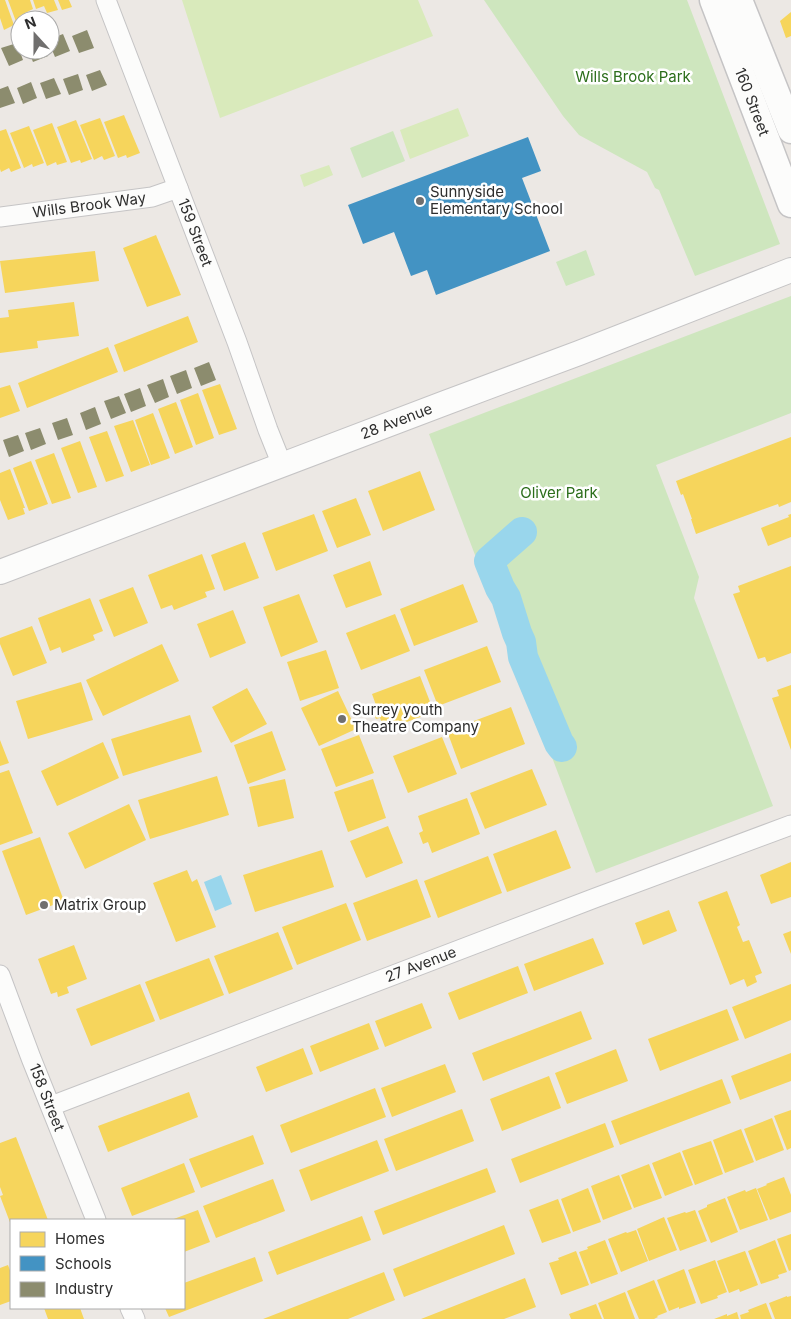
<svg xmlns="http://www.w3.org/2000/svg" width="791" height="1319" viewBox="0 0 791 1319" font-family="Inter,sans-serif">
<rect width="100%" height="100%" fill="#ece8e4"/>
<path fill="#cee6be" d="M484 0H687L780 244 695 276 659 190 655 188 647 172 579 135 563 116Z
M393 131 405 161 362 178 350 148Z
M586 250 595 275 566 286 556 262Z
M791 296V413L656 465 699 577 694 598 773 806 596 873 429 434Z"/>
<path fill="#d9eabb" d="M182 0H418L433 36 220 118Z
M458 108 469 136 410 159 400 130Z
M329 165 333 175 304 187 300 175Z"/>
<path fill="#99d6ec" d="M221 875 232 904 215 911 204 882Z"/>
<path fill="#f6d55c" d="M0 0H5L14 25 4 30 0 18Z
M8 0H30L33 9 25 13 28 20H20V26L18 27Z
M33 0H54L58 10 47 13 44 6 36 9Z
M58 0H69L72 7 62 10Z
M791 12V36L786 38 780 21Z
M124 115 140 153 127 158 126 155 118 158 104 122Z
M100 118 115 156 104 160 102 156 94 160 80 125Z
M76 120 92 159 81 163 80 160 71 163 57 127Z
M52 123 67 162 57 165 56 162 47 166 33 130Z
M29 126 44 163 33 167 32 164 24 168 10 133Z
M6 129 21 168 11 172 9 168 1 172 0 169V131Z
M156 235 181 295 147 307 123 248Z
M95 251 99 281 5 293 0 261Z
M74 302 79 336 37 341 38 348 0 353V318L9 317 8 310Z
M188 316 198 342 124 372 114 345Z
M108 347 118 372 27 408 18 383Z
M220 384 237 429 219 435 202 390Z
M10 385 20 411 0 418V388Z
M198 393 214 438 196 445 180 400Z
M176 402 193 447 175 454 158 409Z
M153 413 170 458 151 465 135 420Z
M133 420 150 465 131 472 114 426Z
M107 431 124 476 106 482 89 437Z
M791 437V502L779 507 778 504 696 534 691 519H692L683 494 681 495 676 481Z
M80 441 97 487 78 493 61 448Z
M54 453 71 498 52 504 35 460Z
M31 461 48 504 29 511 13 468Z
M10 469 25 508H23L25 514 8 520 0 500V473Z
M420 471 435 510 383 531 368 491Z
M356 498 371 535 337 548 322 511Z
M314 514 328 551 276 571 262 533Z
M791 514V537L768 546 761 528 789 517 788 515Z
M245 542 259 578 224 591 211 555Z
M202 554 215 589 205 592 207 597 174 610 172 605 161 609 148 575Z
M370 561 382 595 346 608 333 575Z
M791 566V653L767 662 765 657 758 659 733 594 740 592 738 586Z
M463 584 478 622 414 646 400 609Z
M133 587 148 623 114 637 99 600Z
M299 594 318 642 281 657 263 607Z
M90 598 103 631 93 635 95 640 62 653 60 647 50 651 38 618Z
M233 610 246 643 210 658 197 624Z
M395 614 410 651 361 670 346 633Z
M32 626 47 663 13 676 0 644V638Z
M162 644 179 681 103 716 86 680Z
M487 646 501 682 438 706 424 670Z
M326 650 339 688 300 701 287 662Z
M420 676 434 712 385 730 380 718 376 719 372 710 377 708 372 694Z
M81 682 93 720 28 739 16 701Z
M791 685V750L772 698 779 696 777 690Z
M247 688 267 724 231 743 212 707Z
M338 691 356 729 319 746 301 708Z
M511 707 525 744 461 769 447 731Z
M190 715 202 752 123 776 111 739Z
M272 731 286 770 248 784 234 745Z
M359 735 374 773 336 787 321 749Z
M442 737 457 774 408 793 393 756Z
M0 740 9 763 0 766Z
M103 742 119 778 57 806 41 771Z
M532 769 547 805 485 829 470 793Z
M9 770 33 833 0 845V773Z
M217 776 229 815 150 839 138 800Z
M285 779 294 818 258 827 249 787Z
M373 779 386 818 348 832 334 792Z
M467 798 480 834 432 853 428 842 423 844 419 833 423 831 418 816Z
M129 804 146 840 85 869 68 833Z
M388 826 403 863 366 878 350 841Z
M556 830 571 868 507 892 493 854Z
M40 837 64 901 26 915 2 851Z
M322 850 334 887 255 912 243 875Z
M488 856 502 893 438 918 424 881Z
M791 862V897L771 904 760 875Z
M187 870 192 882 197 879 216 927 176 942 153 883Z
M417 879 431 917 367 941 353 903Z
M727 891 740 925 737 927 743 942 749 940 762 973 755 976 757 982 747 987 744 979 730 985 698 902Z
M346 903 361 940 297 965 282 927Z
M669 910 677 931 643 945 635 923Z
M791 931V954L783 934Z
M278 932 293 969 229 994 214 956Z
M593 938 604 964 534 991 524 964Z
M74 945 87 979 67 987 69 993 58 997 57 992 51 994 38 959Z
M209 958 224 995 160 1020 145 982Z
M518 966 528 993 459 1020 448 993Z
M140 984 155 1021 91 1046 76 1009Z
M791 984V1020L745 1039 732 1007Z
M422 1003 432 1028 385 1047 375 1021Z
M727 1009 739 1040 660 1071 648 1039Z
M581 1011 592 1039 483 1081 472 1053Z
M369 1023 379 1049 320 1072 310 1046Z
M303 1048 313 1074 266 1092 256 1067Z
M616 1049 628 1081 567 1104 555 1073Z
M791 1053V1081L740 1100 731 1076Z
M445 1064 456 1092 392 1117 381 1088Z
M549 1076 561 1108 502 1131 490 1099Z
M722 1079 731 1103 620 1145 611 1121Z
M375 1088 386 1117 291 1153 280 1125Z
M189 1092 198 1117 108 1152 98 1126Z
M462 1109 474 1141 396 1171 384 1139Z
M791 1110V1148L787 1150 774 1116Z
M772 1118 784 1150 756 1161 744 1129Z
M605 1123 614 1147 520 1183 511 1159Z
M741 1129 754 1162 725 1173 713 1140Z
M253 1135 264 1164 201 1188 189 1159Z
M16 1137 48 1220H11V1225L0 1196 3 1195 0 1187V1143Z
M377 1140 389 1171 311 1201 299 1170Z
M711 1141 723 1174 695 1185 682 1151Z
M680 1152 693 1185 665 1196 652 1163Z
M184 1163 195 1192 132 1216 121 1188Z
M649 1164 662 1198 634 1208 621 1175Z
M487 1168 496 1192 383 1235 374 1211Z
M619 1175 632 1209 603 1220 591 1186Z
M784 1177 791 1195V1212L770 1220 757 1189 767 1185 766 1184Z
M273 1179 285 1211 216 1238 203 1206Z
M588 1188 601 1222 573 1232 561 1199Z
M756 1188 768 1220 740 1230 727 1197 745 1190 746 1192Z
M725 1198 738 1232 711 1243 698 1211 707 1207V1205Z
M558 1199 571 1233 542 1243 529 1210Z
M198 1210 210 1242 184 1252V1220H171Z
M695 1210 707 1241 680 1251 667 1218 685 1212 686 1213Z
M362 1216 371 1240 277 1275 268 1252Z
M664 1217 677 1250 649 1261 637 1229Z
M504 1225 515 1254 404 1297 393 1269Z
M636 1230 648 1261 621 1272 608 1239 626 1232 627 1233Z
M791 1234V1270L789 1271 777 1239Z
M605 1240 618 1274 591 1284 579 1252 588 1249 587 1247Z
M775 1240 787 1272 778 1275 779 1278 761 1284 748 1251Z
M576 1251 589 1285 561 1295 549 1263 559 1260 558 1258Z
M745 1251 758 1285 740 1292 739 1289 729 1293 717 1261Z
M255 1257 263 1281 169 1317 165 1308H184V1283Z
M715 1260 727 1292 717 1296 718 1298 701 1304 688 1270Z
M8 1265 11 1273V1301L0 1305V1268Z
M684 1269 696 1303 679 1309V1307L669 1311 657 1280Z
M384 1272 395 1300 348 1319H263Z
M525 1278 536 1307 504 1319H421Z
M654 1280 667 1312 657 1316 658 1317 654 1319H639L627 1291Z
M625 1292 635 1319H604L598 1303Z
M787 1296V1297L791 1296V1319H775L769 1303Z
M766 1303 772 1319H741L740 1315 749 1312 748 1310Z
M596 1304 602 1319H571L569 1314Z
M44 1308H80L84 1319H48Z
M737 1312 739 1319H714L727 1314V1316Z"/>
<path fill="#4393c3" d="M528 137 541 171 522 178 550 251 436 295 427 270 411 276 394 232 363 244 348 205Z"/>
<path fill="#8c8c6e" d="M87 30 94 48 79 53 72 36Z
M63 34 70 51 55 57 50 45V39Z
M17 43 23 60 9 66 1 48Z
M28 50H45L48 56 33 62Z
M100 70 107 85 92 91 86 75Z
M78 74 83 90 69 95 63 79Z
M54 78 61 94 46 99 40 83Z
M31 82 37 98 23 104 17 88Z
M8 86 15 103 0 108V89Z
M209 362 216 380 201 386 194 368Z
M186 370 192 388 177 394 170 376Z
M163 379 169 397 155 403 147 385Z
M140 388 146 406 131 412 124 394Z
M119 396 126 413 111 419 104 401Z
M95 407 101 424 86 430 80 413Z
M67 418 73 435 58 440 52 423Z
M40 428 46 444 31 450 25 433Z
M18 435 24 451 9 457 3 440Z"/>
<g fill="none" stroke-linecap="round" stroke-linejoin="round">
<path stroke="#99d6ec" stroke-width="30" d="M522 532 489 561 500 588 506 598 517 633 521 642 523 657 559 743 562 747"/>
<defs>
<g id="minor">
<path id="s1" d="M106 0 237 342 268 430 282 465"/>
<path id="s2" d="M0 217 152 197 178 188"/>
<path id="s3" d="M0 975 31 1058 96 1220"/>
<path id="s4" d="M51 1106 595 898 791 825"/>
<path d="M130 1308 135 1319"/>
</g>
<g id="tertiary">
<path id="s5" d="M0 572 445 403 579 353 791 270"/>
</g>
<g id="secondary">
<path id="s6" d="M713 0 791 204"/>
<path d="M739 0 791 130"/>
</g>
</defs>
<use href="#minor" stroke="#c5c4c5" stroke-width="21"/>
<use href="#tertiary" stroke="#c5c4c5" stroke-width="26"/>
<use href="#secondary" stroke="#c5c4c5" stroke-width="29"/>
<use href="#minor" stroke="#fcfcfb" stroke-width="19"/>
<use href="#tertiary" stroke="#fcfcfb" stroke-width="24"/>
<use href="#secondary" stroke="#fcfcfb" stroke-width="26"/>
</g>
<g fill="#706f6e" stroke="#fff" stroke-width="2">
<circle cx="420" cy="201" r="5"/>
<circle cx="342" cy="719" r="5"/>
<circle cx="44" cy="905" r="5"/>
</g>
<g text-anchor="middle" stroke-width="5" stroke-linejoin="round" paint-order="stroke">
<g font-size="15" fill="#2c6e1b" stroke="#fff">
<text x="633" y="82">Wills Brook Park</text>
<text x="559" y="498">Oliver Park</text>
</g>
<g font-size="15" fill="#2e2e2e" stroke="#fff">
<text dy="5" stroke="none"><textPath href="#s6" startOffset="109">160 Street</textPath></text>
<text dy="5" stroke="none"><textPath href="#s2" startOffset="90">Wills Brook Way</textPath></text>
<text dy="5" stroke="none"><textPath href="#s1" startOffset="249">159 Street</textPath></text>
<text dy="5" stroke="none"><textPath href="#s5" startOffset="424">28 Avenue</textPath></text>
<text dy="5" stroke="none"><textPath href="#s4" startOffset="396">27 Avenue</textPath></text>
<text dy="5" stroke="none"><textPath href="#s3" startOffset="131">158 Street</textPath></text>
</g>
<g font-size="15" fill="#2e2e2e" stroke="#fff" text-anchor="start">
<text x="430" y="197">Sunnyside<tspan x="430" dy="17">Elementary School</tspan></text>
<text x="352" y="715">Surrey youth<tspan x="352" dy="17">Theatre Company</tspan></text>
<text x="54" y="910">Matrix Group</text>
</g>
</g>
<rect x="10" y="1219" width="175" height="90" fill="#ffffff" stroke="#ababab"/>
<rect x="20" y="1232" width="25" height="15" fill="#f6d55c" stroke="#ababab"/>
<text x="55" y="1244" font-size="15" fill="#2e2e2e">Homes</text>
<rect x="20" y="1256" width="25" height="15" fill="#4393c3" stroke="#ababab"/>
<text x="55" y="1269" font-size="15" fill="#2e2e2e">Schools</text>
<rect x="20" y="1282" width="25" height="15" fill="#8c8c6e" stroke="#ababab"/>
<text x="55" y="1294" font-size="15" fill="#2e2e2e">Industry</text>
<g transform="translate(35 35) rotate(339)"><circle r="24" fill="#ffffff" stroke="#ababab"/>
<path d="M0-4L9 19L0 12L-9 19Z" fill="#706f6e"/>
<text y="-8" font-size="14" font-weight="bold" text-anchor="middle" fill="#2e2e2e">N</text>
</g>
</svg>
